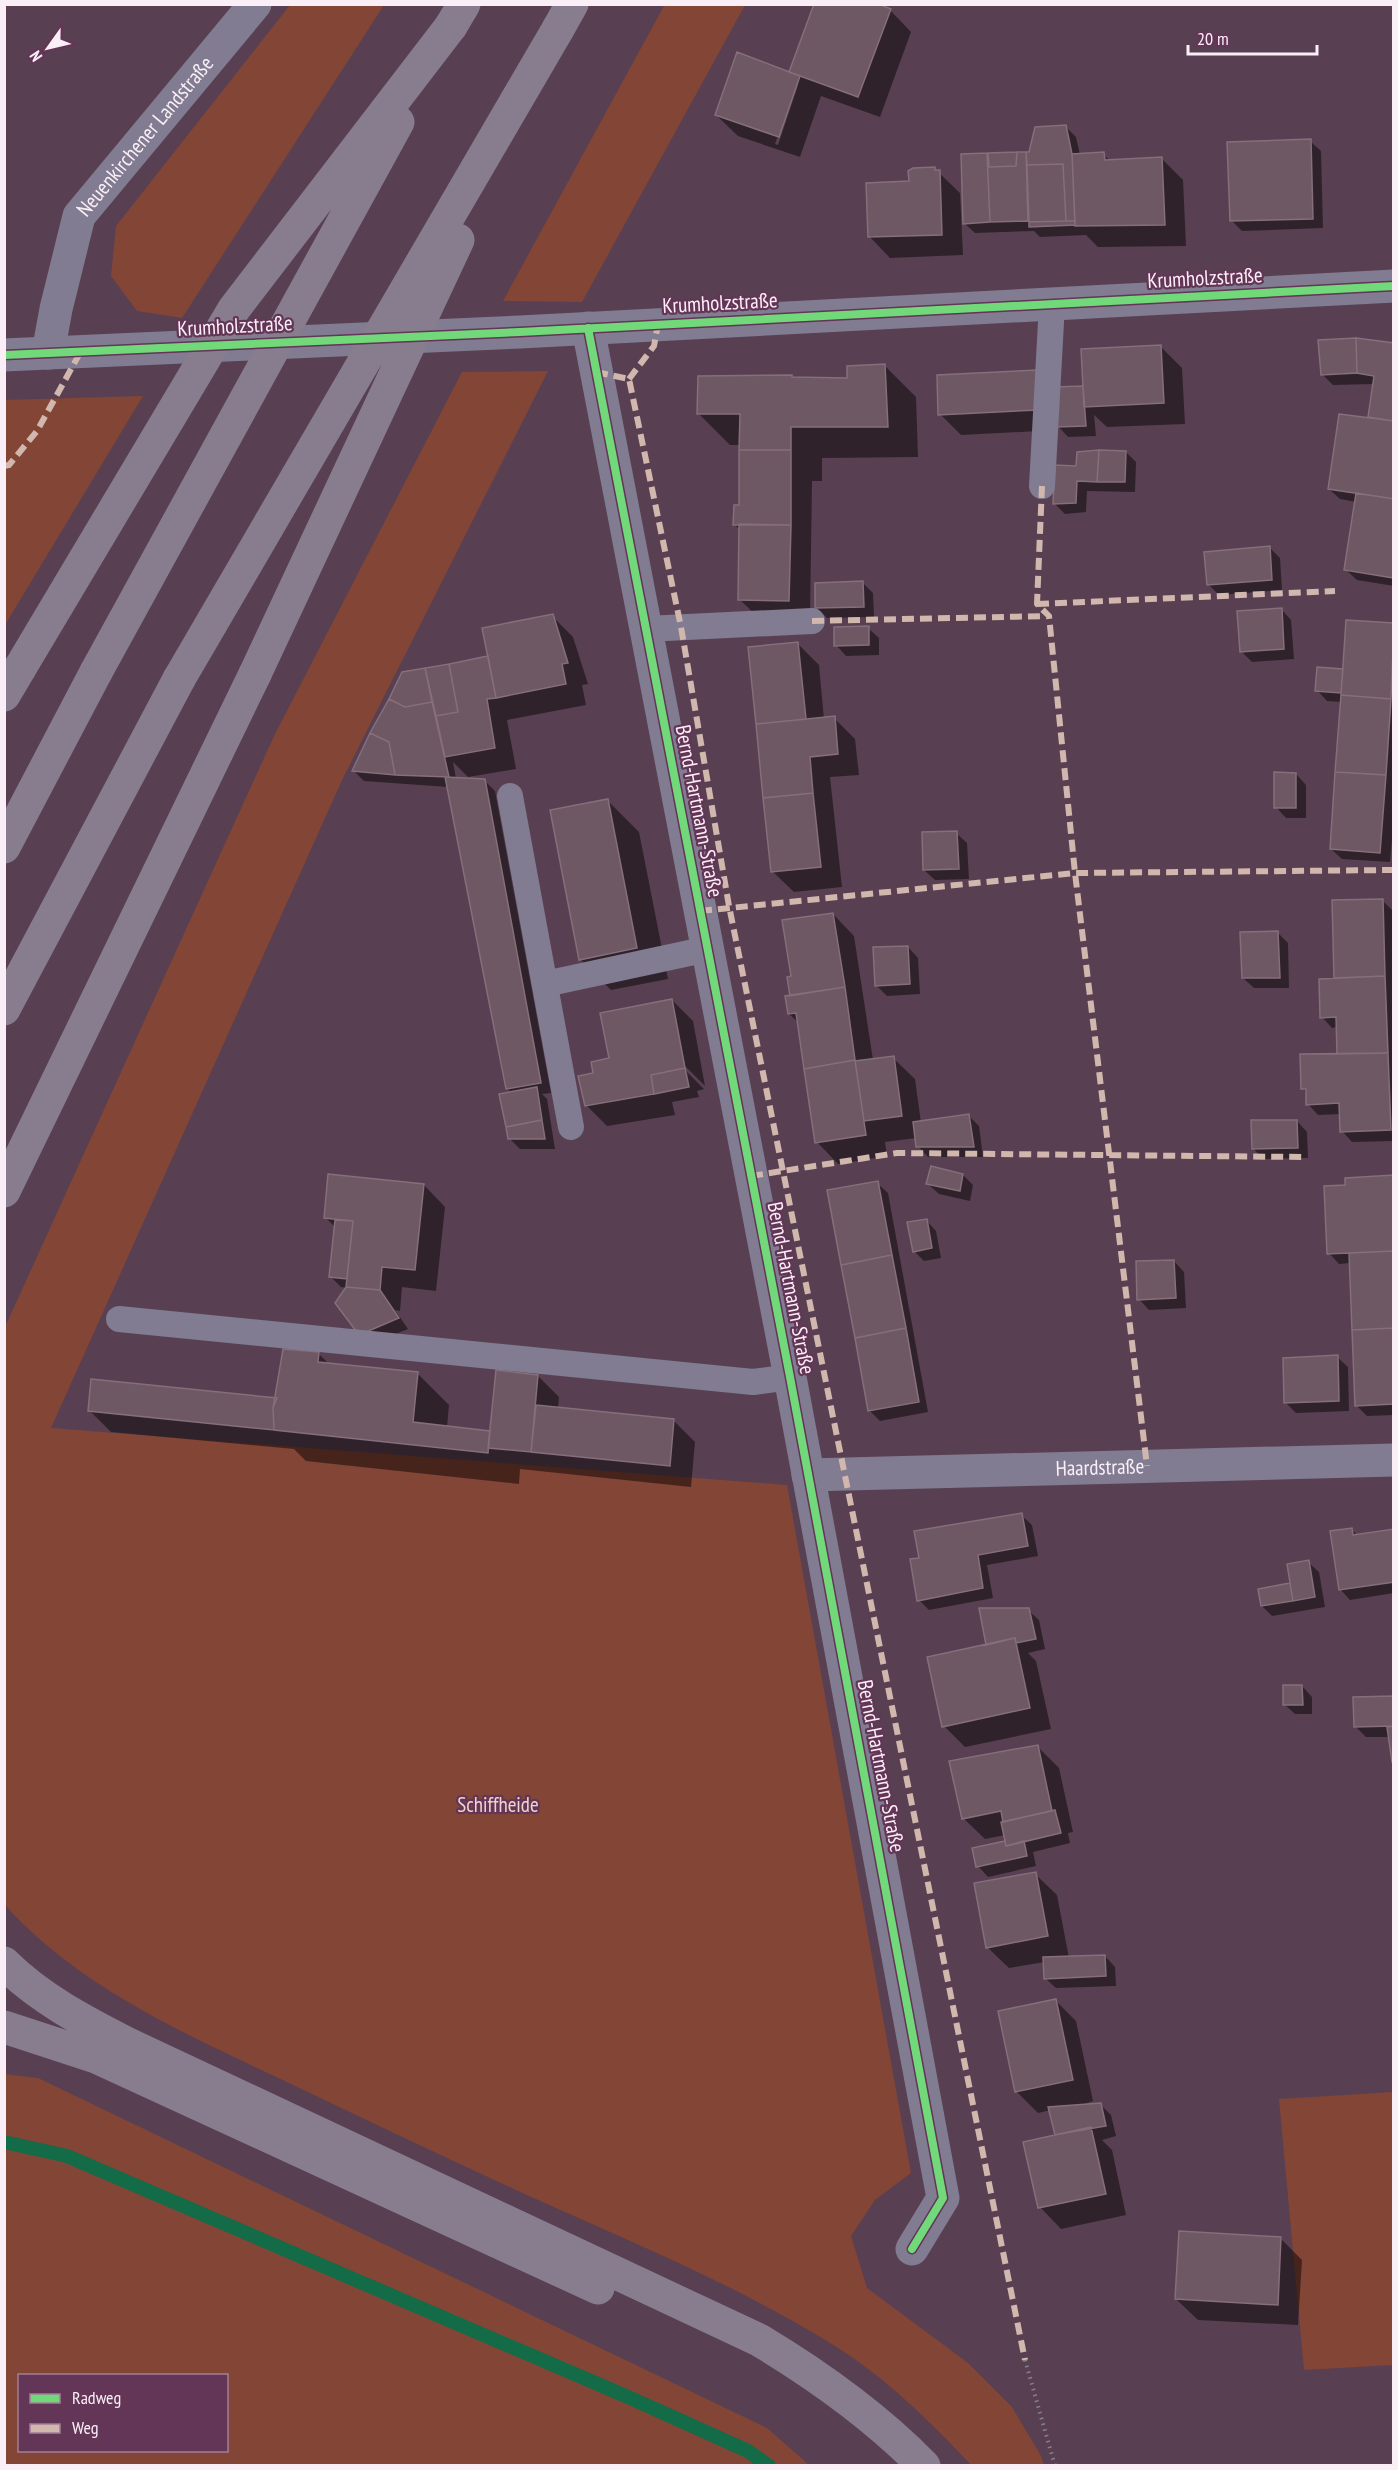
<svg xmlns="http://www.w3.org/2000/svg" width="1398" height="2470" viewBox="0 0 1398 2470" font-family="'PT Sans Narrow',sans-serif">
<rect width="100%" height="100%" fill="#584052"/>
<path fill="#834535" fill-rule="evenodd" d="M665 4 745 5 582 302 503 301Z
M290 5H384L182 318 137 311 111 276 116 226Z
M548 371 343 778 51 1428 787 1485 911 2173 875 2200 851 2236 867 2288 968 2363 1012 2407 1041 2456 1044 2465H971C931 2422 886 2378 835 2346 744 2289 645 2248 547 2204 454 2162 362 2118 270 2074 176 2030 75 1983 5 1905V1327L274 736 462 372Z
M143 396 5 625V400Z
M5 2074 38 2078 767 2428 809 2465H5ZM20 2376H226V2450H20Z
M1393 2092V2365L1304 2370 1279 2099Z"/>
<path fill="#0007" fill-rule="evenodd" d="M890 10 911 32 880 117 821 96 800 157 738 136 716 115 738 54 790 72ZM795 85H798L778 145 775 144Z
M1065 126 1076 137 1080 155 1103 154 1110 161 1162 159 1183 180 1186 246 1098 247 1086 235 1040 237 1034 231 975 233 964 223 962 155 1030 153Z
M1310 141 1321 151 1323 228 1242 231 1231 220Z
M935 169 960 193 963 255 890 258 869 236 910 183Z
M1394 345V586L1357 580 1346 570 1356 502 1340 499 1329 489 1369 420 1374 384 1333 385 1322 374Z
M1161 347 1182 368 1185 424 1107 427 1094 415 1096 436 1068 437 1058 426 1057 430 961 435 940 414 1055 389 1085 390Z
M885 366 916 397 918 457 822 458V481H812L810 621 761 620 739 599 740 530 735 525 740 507 741 445H730L699 414 792 376 794 378 848 379Z
M1126 452 1136 462 1135 492 1087 491 1086 512 1065 514 1054 503 1078 467Z
M1270 548 1280 558 1282 590 1219 595 1208 584Z
M863 583 873 593 874 617 827 618 817 608Z
M1281 609 1291 620 1294 659 1252 662 1242 652Z
M552 616 573 637 588 684 582 685 586 705 507 720 516 769 468 777 453 762 456 779 484 780 495 791 551 1093 542 1094 547 1099 555 1149H520L509 1138 512 1093 507 1088 448 787 364 781 354 771 403 674 490 657Z
M1394 625V817L1390 862 1342 859 1331 849 1341 702 1327 701 1317 690 1344 670Z
M868 628 879 638V655L846 656 836 645Z
M798 644 819 665 824 719 834 718 855 739 859 775 830 777 842 887 794 892 772 871Z
M1296 774 1306 785V818H1286L1276 807Z
M608 801 639 832 668 979 611 990 580 959Z
M956 833 967 843 969 879 935 880 924 870Z
M1382 900 1393 911 1394 1141 1352 1142 1342 1131 1341 1114 1318 1115 1308 1104 1307 1093 1303 1088 1338 1056V1027L1332 1028 1322 1017 1336 979 1334 902Z
M833 914 854 936 873 1060 893 1058 915 1079 921 1123 969 1116 979 1126 983 1157H928L918 1146 916 1138 885 1142 887 1156 838 1164 817 1142 799 1023 789 1014 792 977Z
M1278 933 1288 943 1289 988H1254L1243 978Z
M908 947 918 958 920 994 887 996 876 985Z
M672 1000 693 1021 705 1086 684 1065V1069L704 1089 697 1091 699 1097 672 1102 675 1115 607 1126 586 1105 595 1074Z
M1297 1121 1307 1132 1308 1158 1263 1159 1253 1148Z
M963 1175 973 1185 970 1201 939 1194 928 1184Z
M1394 1176V1415L1367 1416 1356 1405 1350 1263 1339 1264 1329 1253 1347 1186Z
M877 1183 888 1193 928 1412 880 1421 870 1411Z
M424 1185 445 1207 436 1291 402 1287 400 1311 395 1310 408 1329 371 1344 348 1288 341 1287 331 1277 336 1228 325 1217Z
M926 1220 936 1231 941 1258 924 1261 914 1251Z
M1174 1261 1184 1272 1186 1308 1149 1310 1139 1299Z
M319 1354 330 1365 418 1374 449 1405 447 1427 492 1432 538 1376 559 1397 558 1409 674 1421 695 1442 691 1487 520 1469 519 1484 306 1461 294 1449 111 1432 90 1411 276 1399Z
M1337 1357 1348 1367 1349 1411 1296 1413 1285 1402Z
M1021 1515 1032 1525 1038 1556 987 1565 993 1598 929 1610 919 1600 921 1559Z
M1351 1529 1358 1536 1394 1531V1593L1350 1600 1340 1589Z
M1308 1562 1319 1572 1325 1607 1272 1616 1262 1606 1259 1590 1292 1585Z
M1028 1610 1039 1620 1045 1649 1028 1653 1036 1661 1051 1729 965 1747 944 1726 988 1646Z
M1302 1686 1312 1697V1714H1295L1284 1704Z
M1394 1698V1762L1389 1737H1366L1355 1726Z
M1038 1747 1059 1768 1073 1832 1068 1833 1070 1843 1033 1852 1036 1866 988 1877 978 1866 1007 1843 1005 1835 985 1839 963 1818Z
M1035 1874 1057 1895 1069 1958 1105 1956 1115 1967 1116 1986 1056 1988 1045 1978V1962L1009 1968 987 1947Z
M1055 2000 1076 2021 1093 2101 1079 2106 1101 2105 1111 2115 1116 2136 1102 2140 1112 2150 1126 2215 1061 2229 1040 2207 1056 2136 1051 2110 1038 2113 1017 2092 1000 2012Z
M1281 2239 1302 2260 1298 2325 1198 2320 1176 2299Z"/>
<g fill="none" stroke-linecap="round" stroke-linejoin="round">
<path stroke="#136c47" stroke-width="14" d="M4 2142 67 2156 628 2397 748 2451 769 2466"/>
</g>
<path fill="#6d5864" stroke="#866e7b" stroke-width="1.5" d="M814 4H878L891 9 858 97 789 72Z
M737 52 800 76 779 137 715 115Z
M1066 125 1072 154 1075 221H1066L1063 164 1027 165 1026 152H1029L1035 127Z
M1311 139 1313 219 1230 221 1227 142Z
M1017 152H1026L1028 221 990 222 987 153 989 167 1016 166Z
M1017 152 1016 166 989 167 988 153Z
M1104 152 1105 160 1162 157 1165 225 1075 226 1072 154Z
M987 153 990 222 963 224 961 154Z
M1063 164 1066 221 1029 222 1027 165Z
M935 167V170H940L942 235 868 237 866 183 909 181 908 171 913 168Z
M1066 221H1075V225L1029 227V222Z
M1356 338 1394 343V421L1368 417 1374 376 1357 373Z
M1356 338 1357 373 1321 375 1318 340Z
M1161 345 1164 403 1084 407 1081 349Z
M885 364 888 427H791V450H739L740 414H697L698 376 792 375V377L847 378V366Z
M1038 370 1037 410 938 415 937 375Z
M1083 386 1086 426 1056 427 1054 387Z
M1339 414 1394 421V499L1328 489Z
M739 450H791V525H733L734 505H739Z
M1099 450 1126 451 1125 482H1097Z
M1099 450 1097 482 1077 481 1076 503 1053 504 1055 465 1076 466 1077 452Z
M1356 493 1394 499V578L1344 570Z
M739 524 791 525 789 601 738 600Z
M1270 546 1272 580 1207 585 1204 552Z
M863 581 864 607 815 608V583Z
M1282 608 1284 649 1240 652 1237 611Z
M553 614 568 663 562 664 566 684 496 698 482 628Z
M1346 620 1394 623 1391 699 1341 695Z
M869 626V645L834 646V627Z
M798 642 806 719 756 724 748 647Z
M488 656 496 698 487 699 495 748 445 757 436 716 458 712 449 664Z
M449 664 458 712 436 716 425 668Z
M1317 667 1343 669 1341 693 1315 691Z
M425 668 432 702 405 707 389 699 402 672Z
M1341 695 1391 699 1386 775 1335 772Z
M389 699 405 707 432 702 449 777 395 775 389 742 370 733Z
M835 716 838 754 810 757 813 793 763 798 756 724Z
M370 733 389 742 395 775 352 771Z
M1274 772 1296 773V808H1274Z
M1335 772 1386 775 1380 853 1330 849Z
M445 777 485 779 541 1083 506 1089Z
M813 793 821 867 771 872 763 798Z
M608 799 637 948 579 960 550 810Z
M957 831 959 869 923 870 922 832Z
M1383 899 1385 976 1334 978 1332 900Z
M833 913 845 987 790 996 787 977 791 976 782 920Z
M1278 931 1280 978H1242L1240 932Z
M908 946 910 984 875 986 873 947Z
M1385 976 1388 1053 1337 1054 1336 1017 1320 1018 1319 979Z
M845 987 855 1060 804 1069 796 1013 788 1014 785 996Z
M672 999 685 1068 651 1075 654 1094 585 1106 578 1076 593 1073 591 1062 609 1058 600 1013Z
M1388 1053 1391 1130 1340 1132 1339 1103 1306 1105V1089H1301L1300 1054Z
M894 1056 902 1116 864 1121 855 1061Z
M855 1060 866 1135 815 1143 804 1069Z
M685 1068 689 1087 654 1094 651 1075Z
M537 1087 542 1120 506 1127 499 1094Z
M969 1114 974 1147H916L913 1122Z
M542 1120 545 1139H508L506 1127Z
M1251 1120H1297L1298 1148 1252 1149Z
M931 1166 963 1174 960 1191 926 1184Z
M328 1174 424 1184 415 1270 382 1267 380 1290 346 1287 353 1221 324 1218Z
M1394 1175V1251L1327 1254 1324 1186 1345 1185V1178Z
M878 1181 892 1255 841 1265 827 1190Z
M927 1219 932 1248 913 1252 907 1222Z
M335 1220 353 1221 347 1279 329 1277Z
M1394 1251V1328L1352 1330 1349 1253Z
M892 1255 906 1328 855 1338 841 1265Z
M1174 1260 1176 1298 1137 1300 1136 1261Z
M346 1287 380 1290 399 1318 359 1335 335 1303Z
M906 1328 919 1402 868 1411 855 1338Z
M1394 1328V1404L1355 1406 1352 1330Z
M283 1349 319 1352 318 1362 418 1372 413 1422 490 1431 488 1453 274 1430 273 1408Z
M1338 1355 1339 1401 1284 1403 1283 1358Z
M496 1370 538 1375 531 1452 488 1448Z
M91 1379 277 1398 273 1408 274 1430 88 1411Z
M536 1405 674 1419 670 1466 531 1452Z
M1022 1513 1028 1546 978 1555 983 1588 917 1601 910 1559 919 1558 914 1531Z
M1352 1528 1353 1535 1394 1529V1582L1339 1590 1330 1531Z
M1309 1560 1315 1597 1293 1601 1287 1564Z
M1290 1583 1293 1601 1261 1606 1258 1589Z
M979 1608H1029L1036 1639 1016 1643 1015 1638 986 1645Z
M1015 1638 1030 1708 942 1727 927 1657Z
M1283 1685H1302L1303 1705H1283Z
M1394 1696V1726L1354 1727 1353 1697Z
M1394 1726V1762H1392L1387 1727Z
M1038 1745 1052 1811 1003 1822 1001 1811 962 1819 949 1761Z
M1055 1810 1061 1833 1006 1846 1001 1822Z
M1005 1841 1006 1846 1024 1841 1027 1856 976 1867 972 1848Z
M1036 1872 1048 1936 986 1948 974 1883Z
M1105 1955 1106 1976 1044 1979 1043 1957Z
M1056 1999 1073 2080 1015 2092 998 2011Z
M1101 2103 1106 2126 1055 2135 1048 2107Z
M1091 2127 1106 2194 1038 2208 1023 2142Z
M1179 2231 1281 2237 1278 2305 1175 2299Z"/>
<g fill="none" stroke-linecap="round" stroke-linejoin="round">
<path stroke="#857f8e" stroke-width="4" stroke-dasharray="1.5 4.5" stroke-linecap="butt" d="M1025 2360 1055 2466"/>
<path stroke="#817c91" stroke-width="26" d="M1042 486 1052 304
M646 629 812 621
M510 796 571 1127
M545 984 708 949
M119 1319 753 1382 790 1377"/>
<g stroke="#817c91" stroke-width="33">
<path d="M588 328 790 1377 943 2198 912 2249"/>
<path id="s1" d="M48 353 56 309 79 216 255 4"/>
<path d="M4 355 520 332 1394 286"/>
<path id="s2" d="M808 1475 1394 1460"/>
</g>
<path stroke="#877d8e" stroke-width="33" d="M451 26 464 4
M558 29 572 4
M4 695 20 668
M4 847 96 672
M4 1009 179 679
M4 1191 255 674
M4 1963C39 1998 83 2021 126 2043L759 2340C819 2376 874 2415 924 2466
M4 2027 96 2057 598 2288"/>
<path stroke="#877d8e" stroke-width="33" d="M20 668 234 309 451 26
M96 672 398 122
M255 674 458 240
M179 679 558 29"/>
<path stroke="#d1b7ad" stroke-width="6" stroke-dasharray="12 6" stroke-linecap="butt" d="M596 372 629 379 681 627 729 906 1025 2360
M629 379 654 346 658 324
M4 466 9 465 37 431 81 351
M1042 486 1037 604 1049 616 1075 873 1147 1466
M1037 604 1335 591
M812 621 1049 616
M700 911 1075 873 1394 870
M751 1176 897 1153 1302 1157"/>
<defs>
<path id="cycleway" d="M588 328 790 1377 943 2198 912 2249
M4 355 520 332 1394 286"/>
</defs>
<use href="#cycleway" stroke="#633556" stroke-width="11"/>
<use href="#cycleway" stroke="#71d979" stroke-width="8"/>
</g>
<g text-anchor="middle" stroke-width="4.5" stroke-linejoin="round" paint-order="stroke">
<g font-size="21" fill="#fbeff7" stroke="#633556">
<text dy="7" stroke="none"><textPath href="#s1" startOffset="244">Neuenkirchener Landstraße</textPath></text>
<text transform="translate(1205 278) rotate(-3)" y="7">Krumholzstraße</text>
<text transform="translate(720 303) rotate(-3)" y="7">Krumholzstraße</text>
<text transform="translate(235 326) rotate(-3)" y="7">Krumholzstraße</text>
<text transform="translate(699 811) rotate(79)" y="7">Bernd-Hartmann-Straße</text>
<text transform="translate(791 1288) rotate(79)" y="7">Bernd-Hartmann-Straße</text>
<text dy="7" stroke="none"><textPath href="#s2" startOffset="292">Haardstraße</textPath></text>
<text transform="translate(881 1766) rotate(79)" y="7">Bernd-Hartmann-Straße</text>
</g>
<g font-size="21" fill="#efd4cb" stroke="#633556">
<text x="498" y="1812">Schiffheide</text>
</g>
</g>
<rect width="1398" height="2470" fill="none" stroke="#fbeff7" stroke-width="12"/>
<rect x="18" y="2374" width="210" height="78" fill="#633556" stroke="#a07f96" stroke-width="1.5"/>
<rect x="30" y="2394" width="30" height="9" fill="#71d979" stroke="#a07f96" stroke-width="1.5"/>
<text x="72" y="2404" font-size="18" fill="#fbeff7">Radweg</text>
<rect x="30" y="2424" width="30" height="9" fill="#d1b7ad" stroke="#a07f96" stroke-width="1.5"/>
<text x="72" y="2434" font-size="18" fill="#fbeff7">Weg</text>
<g transform="translate(48 48) rotate(236)" stroke="#633556" stroke-width="4.5" paint-order="stroke">
<path d="M0-4.5L10 22L0 15L-10 22Z" fill="#fbeff7"/>
<text y="-9" font-size="16" font-weight="bold" text-anchor="middle" fill="#fbeff7">N</text>
</g>
<path d="M1188 45v9h129v-9" fill="none" stroke="#fbeff7" stroke-width="3"/>
<text x="1197" y="45" font-size="18" fill="#fbeff7" stroke="#633556" stroke-width="4.5" paint-order="stroke">20 m</text>
</svg>
